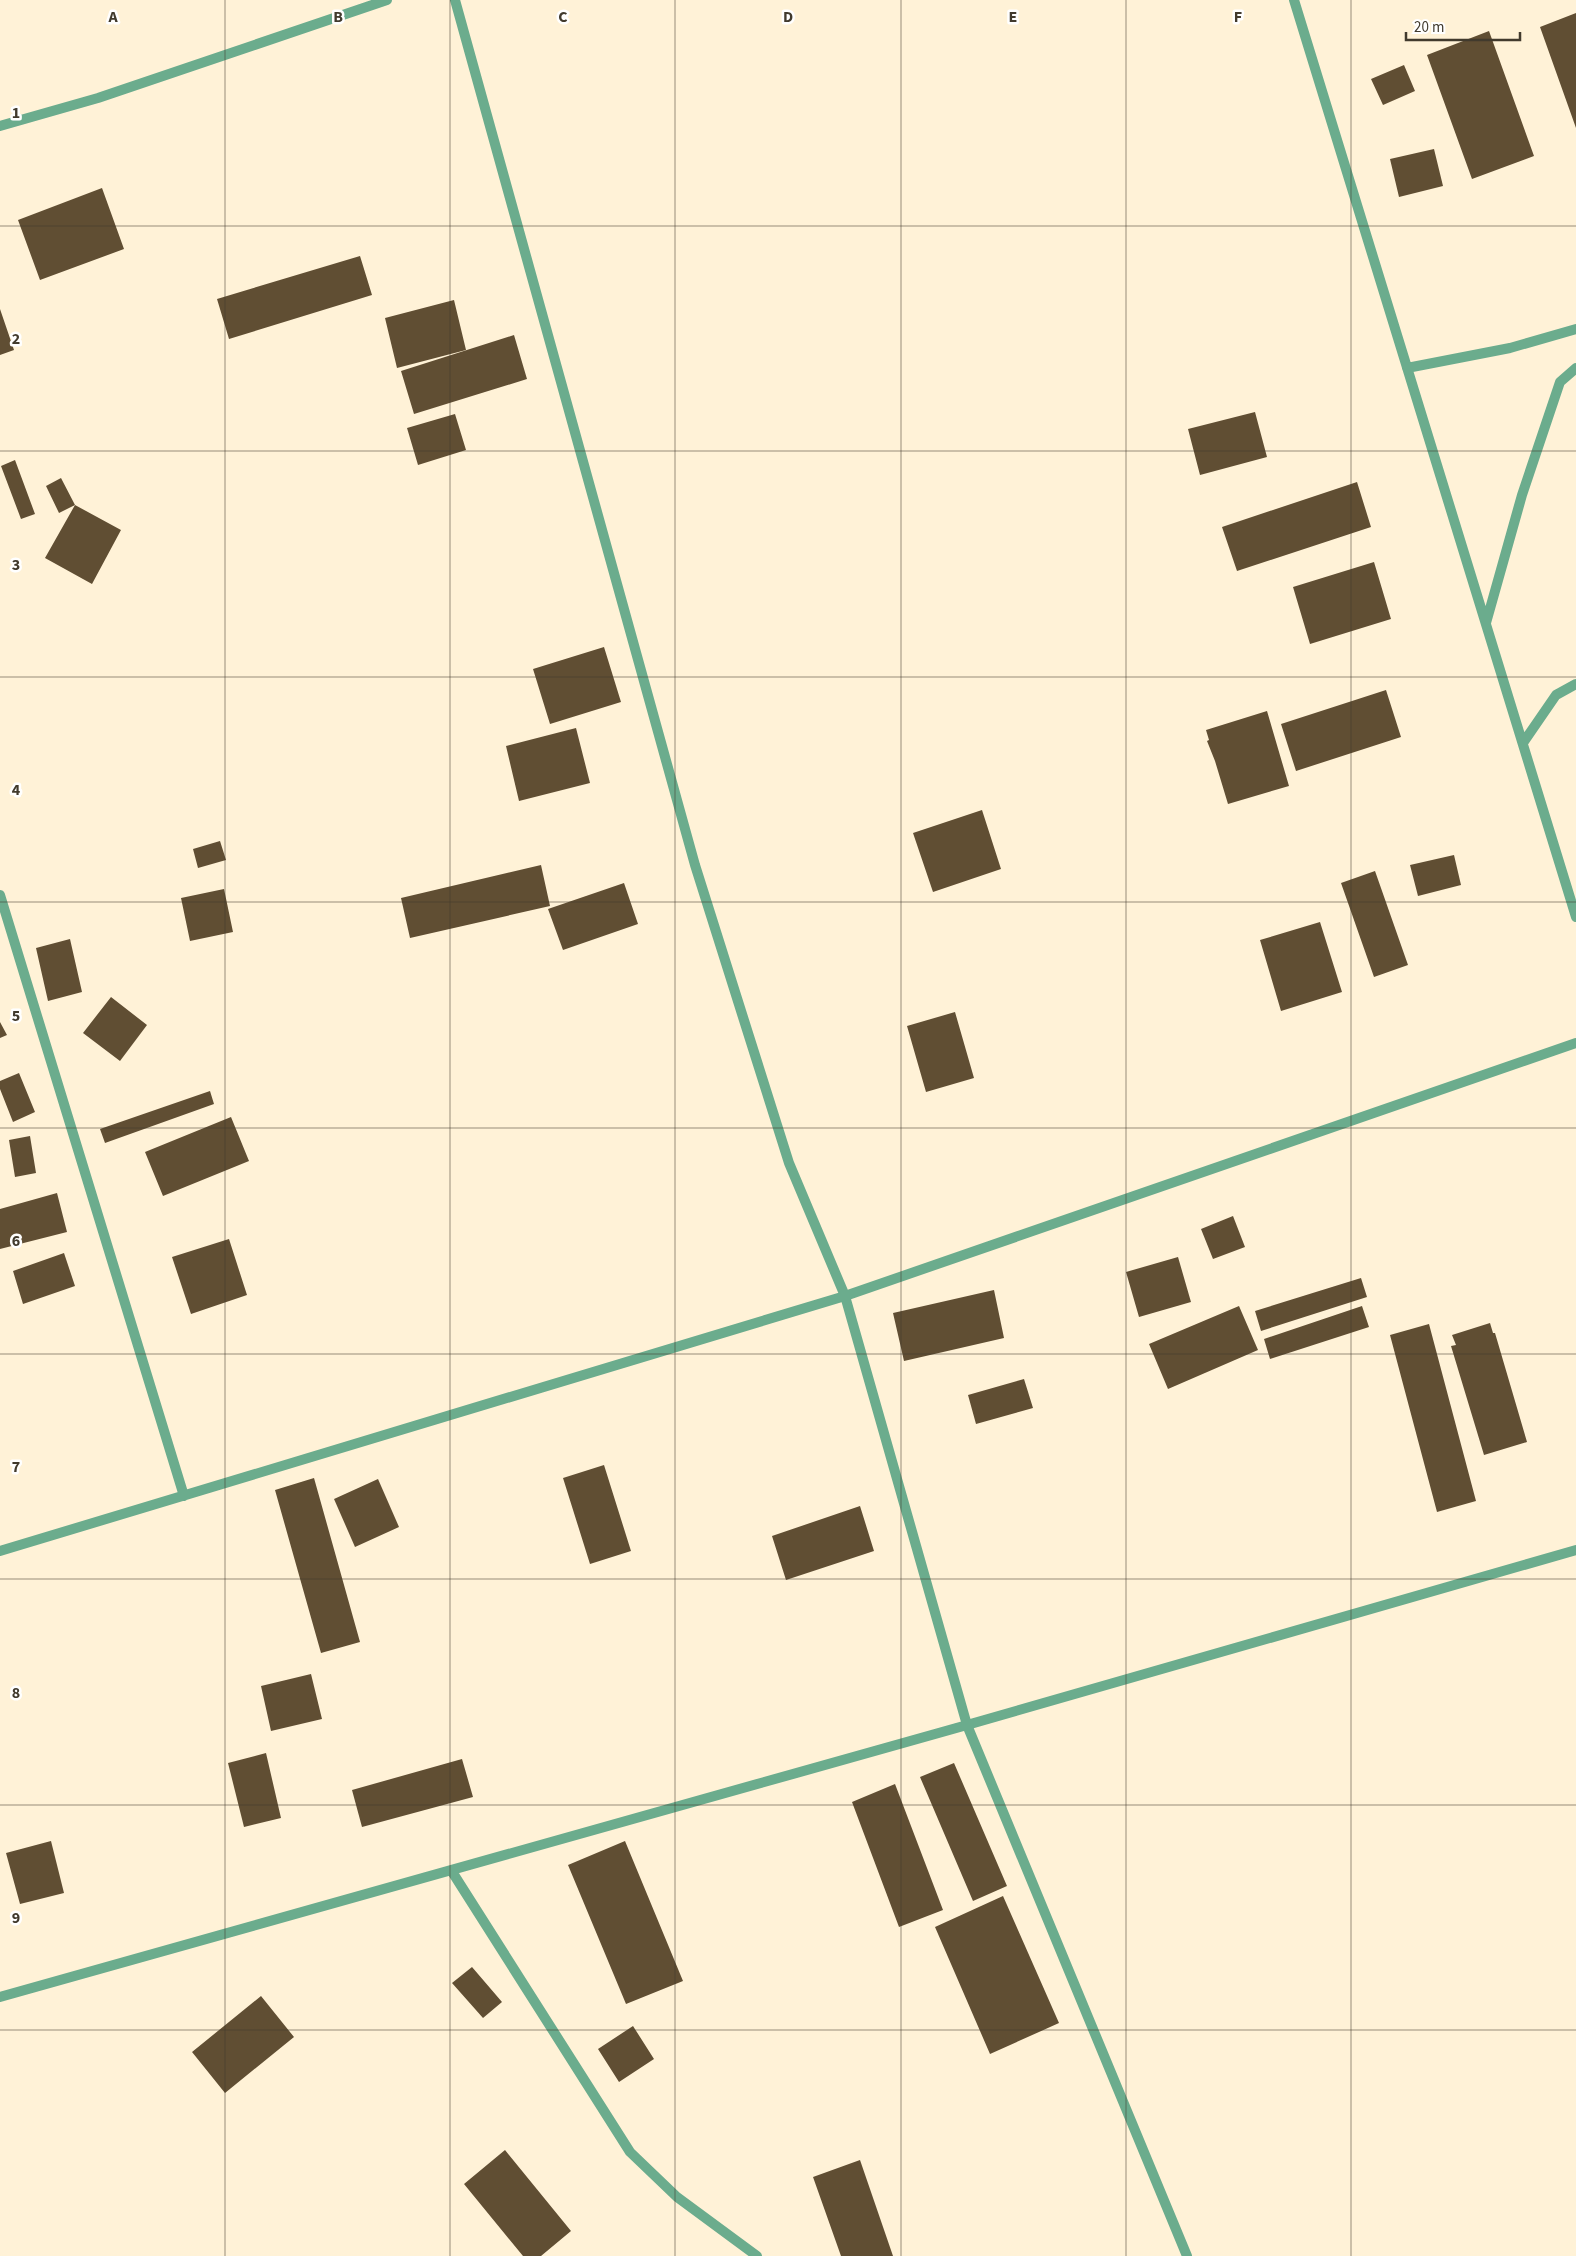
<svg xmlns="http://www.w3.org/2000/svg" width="1576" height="2256" viewBox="0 0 1576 2256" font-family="'Source Sans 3',sans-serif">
<rect width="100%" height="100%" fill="#fff2d7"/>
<path fill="#604e33" d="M1576 13V128L1540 27Z
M1489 31 1534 156 1472 179 1427 55Z
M1404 65 1415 91 1383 105 1371 79Z
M1434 149 1443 186 1399 197 1390 159Z
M102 188 124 249 40 280 18 220Z
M360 256 372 295 229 339 217 299Z
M454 300 466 350 397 368 385 318Z
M0 309 14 350 0 355Z
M514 335 527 379 414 414 401 371Z
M1255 412 1267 457 1200 475 1188 429Z
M455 414 466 450 418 465 407 428Z
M15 460 35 514 21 519 1 466Z
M61 478 75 505 59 513 46 486Z
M1357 482 1371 527 1237 571 1222 527Z
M75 505 121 530 92 584 45 558Z
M1374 562 1391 619 1310 644 1293 587Z
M604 647 621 702 550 724 533 669Z
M1386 690 1401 737 1296 771 1281 724Z
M1267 711 1289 786 1228 804 1215 761 1207 741 1209 740 1206 730Z
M576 728 590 783 519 801 506 746Z
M982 810 1001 869 933 892 913 833Z
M220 841 226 860 198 868 193 849Z
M1454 855 1461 885 1418 896 1410 865Z
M541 865 550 906 410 938 401 898Z
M1375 871 1408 965 1374 977 1341 883Z
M624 883 638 924 563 950 548 909Z
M224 889 233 932 190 941 181 898Z
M1320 922 1342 992 1281 1011 1260 940Z
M70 939 82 992 48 1001 36 948Z
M111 997 147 1025 120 1061 83 1033Z
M955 1012 974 1078 926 1092 907 1026Z
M0 1022 7 1035 0 1038Z
M19 1073 35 1112 13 1122 0 1089V1081Z
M210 1091 214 1104 105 1143 100 1129Z
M231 1117 249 1161 163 1196 145 1152Z
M30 1136 36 1173 15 1177 9 1140Z
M57 1193 67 1232 0 1249V1209Z
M1233 1216 1245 1247 1213 1259 1201 1229Z
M229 1239 247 1295 191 1314 172 1257Z
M64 1253 75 1286 23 1304 13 1271Z
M1178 1257 1191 1302 1139 1317 1126 1272Z
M1361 1278 1367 1297 1261 1331 1255 1311Z
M994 1290 1004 1338 904 1361 893 1313Z
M1239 1306 1258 1350 1168 1389 1149 1344Z
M1362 1306 1369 1327 1270 1359 1264 1339Z
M1490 1323 1493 1333H1495L1527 1442 1484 1455 1451 1346 1456 1345 1452 1335Z
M1429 1324 1476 1501 1437 1512 1390 1335Z
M1024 1379 1033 1408 976 1424 968 1395Z
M604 1465 631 1551 590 1564 563 1478Z
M314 1478 360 1642 321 1653 275 1490Z
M378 1479 399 1527 355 1547 334 1499Z
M860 1506 874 1551 786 1580 772 1536Z
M311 1674 322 1719 271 1731 261 1686Z
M266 1753 281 1818 244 1827 228 1763Z
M462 1759 473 1797 362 1827 352 1790Z
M954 1763 1007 1886 973 1901 920 1777Z
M895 1784 943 1910 899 1927 852 1802Z
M51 1841 64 1893 20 1904 6 1853Z
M625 1841 683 1981 626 2004 568 1865Z
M1003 1896 1059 2023 990 2054 935 1927Z
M472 1967 502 2002 483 2018 452 1983Z
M261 1996 294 2037 225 2093 192 2052Z
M633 2026 654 2059 619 2082 598 2049Z
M505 2150 571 2231 541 2256H523L464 2184Z
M860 2160 893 2256H841L813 2177Z"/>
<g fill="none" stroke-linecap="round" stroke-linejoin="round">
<path stroke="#6bac8d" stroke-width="10" d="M455 0 695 865 789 1163 845 1296 967 1725 1187 2256
M1294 0 1576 917
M0 126 98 98 387 0
M1407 368 1510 348 1576 329
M1486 623 1522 495 1560 382 1576 368
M1523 743 1556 695 1576 684
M0 895 184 1496
M0 1551 845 1296 1576 1043
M451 1870 630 2152 677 2197 757 2256
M0 1997 967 1725 1576 1550"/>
</g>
<path fill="none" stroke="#413a2d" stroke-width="1" stroke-opacity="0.55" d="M225 0V2256M450 0V2256M675 0V2256M901 0V2256M1126 0V2256M1351 0V2256M0 226H1576M0 451H1576M0 677H1576M0 902H1576M0 1128H1576M0 1354H1576M0 1579H1576M0 1805H1576M0 2030H1576"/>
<g font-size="16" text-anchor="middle" font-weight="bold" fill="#413a2d" stroke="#fff" stroke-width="5" stroke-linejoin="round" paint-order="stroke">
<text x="113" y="22">A</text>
<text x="338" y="22">B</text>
<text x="563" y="22">C</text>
<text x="788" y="22">D</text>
<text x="1013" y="22">E</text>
<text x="1238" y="22">F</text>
<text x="16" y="118">1</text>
<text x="16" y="344">2</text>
<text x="16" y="570">3</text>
<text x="16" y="795">4</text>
<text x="16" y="1021">5</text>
<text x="16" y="1246">6</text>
<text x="16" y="1472">7</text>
<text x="16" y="1698">8</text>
<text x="16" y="1923">9</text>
</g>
<path d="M1406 32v8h114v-8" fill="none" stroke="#413a2d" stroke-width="2.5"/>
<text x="1414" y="32" font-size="15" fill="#413a2d" stroke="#ffffff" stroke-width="4" paint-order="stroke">20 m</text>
</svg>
